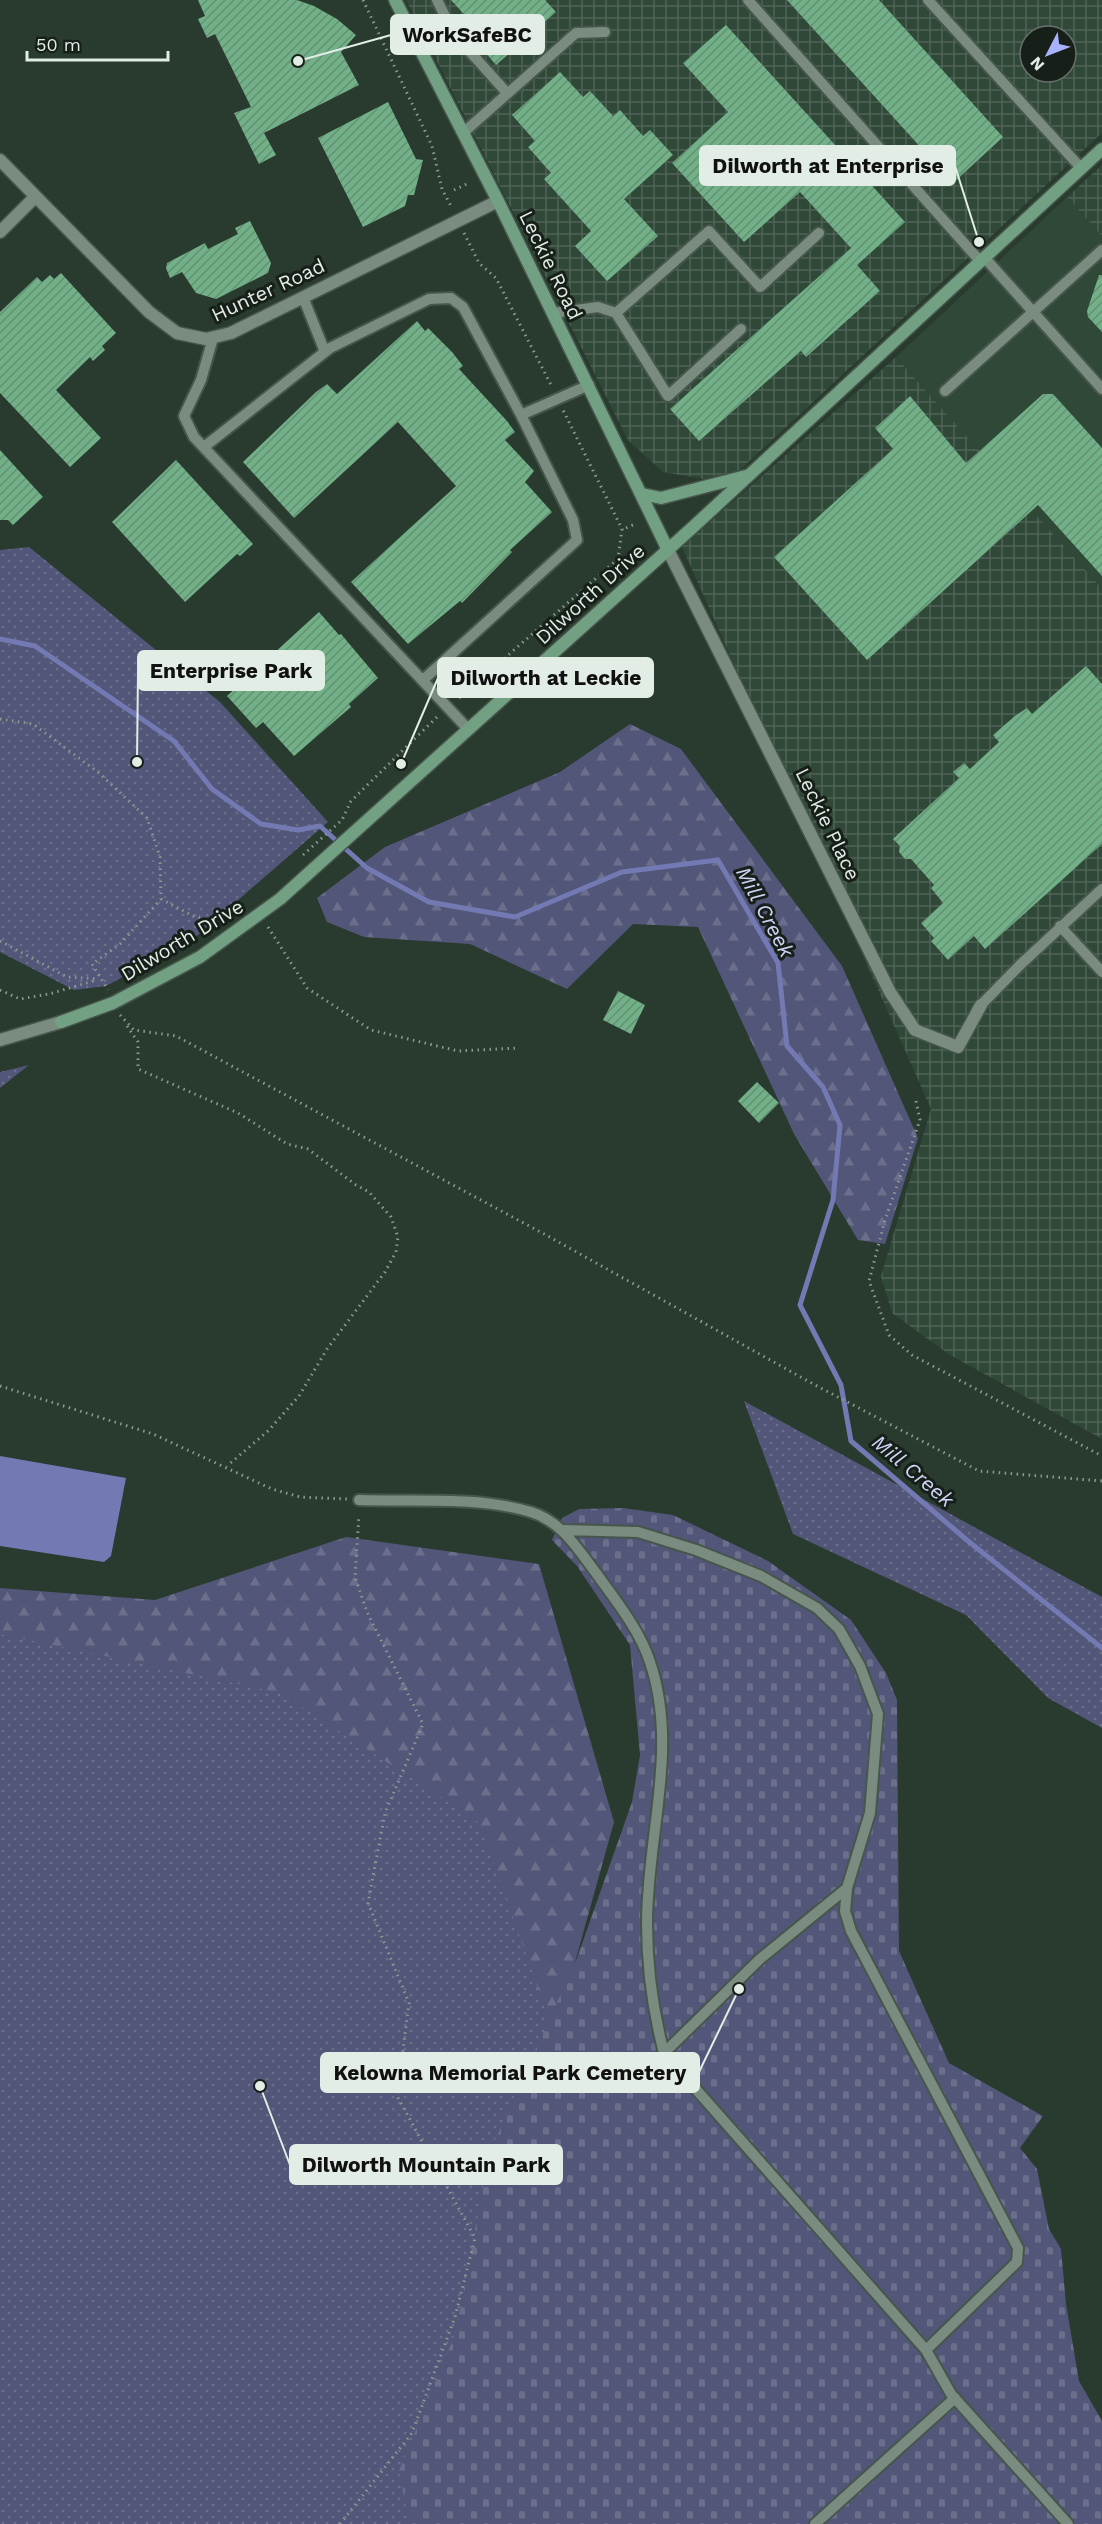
<svg xmlns="http://www.w3.org/2000/svg" width="1102" height="2524" viewBox="0 0 1102 2524" font-family="'Work Sans',sans-serif">
<defs>
<pattern id="industrial-grid" width="8" height="8" patternUnits="userSpaceOnUse" patternTransform="scale(1.5)"><rect width="8" height="8" fill="#304838"/><path d="M0 4h8M4 0v8" fill="none" stroke="#4e6355"/></pattern>
<pattern id="forest-firs" width="22" height="20" patternUnits="userSpaceOnUse" patternTransform="scale(1.5)"><rect width="22" height="20" fill="#525678"/><path d="M5 1l3.5 6h-7zM16 11l3.5 6h-7z" fill="#6b6f8b"/></pattern>
<pattern id="cemetery-stones" width="16" height="16" patternUnits="userSpaceOnUse" patternTransform="scale(1.5)"><rect width="16" height="16" fill="#525678"/><path d="M2 7V4a2 2 0 0 1 4 0v3zM10 15v-3a2 2 0 0 1 4 0v3z" fill="#6b6f8b"/></pattern>
<pattern id="park-dots" width="8" height="8" patternUnits="userSpaceOnUse" patternTransform="scale(1.5)"><rect width="8" height="8" fill="#525678"/><path d="M2 2h.1M6 6h.1" fill="none" stroke="#6b6f8b" stroke-width="1.8" stroke-linecap="round"/></pattern>
<pattern id="building-hatch" width="6" height="6" patternUnits="userSpaceOnUse" patternTransform="scale(1.5)"><rect width="6" height="6" fill="#72b088"/><path d="M-1 1l2-2M0 6l6-6M5 7l2-2" fill="none" stroke="#649074"/></pattern>
</defs>
<rect width="100%" height="100%" fill="#293a2e"/>
<path fill="#304838" d="M1067 197 1102 236V589L896 357Z"/>
<path fill="url(#industrial-grid)" fill-rule="evenodd" d="M406 0H1102V133L740 470 704 479 663 472 628 440ZM1030 36H1066V72H1030Z
M1102 165V236L1067 197Z
M896 357 1102 589V1439L950 1355 892 1313 881 1276 931 1109 682 547Z"/>
<path fill="url(#forest-firs)" d="M630 724 681 749 842 966 918 1138 885 1244 858 1240 794 1134 698 927 633 924 567 989 470 944 364 937 327 922 317 898 385 847 560 772Z
M346 1537 539 1564 614 1822 559 2020 704 2524H0V1588L155 1600Z"/>
<path fill="url(#cemetery-stones)" d="M623 1508 673 1515 768 1561 851 1620 886 1673 897 1700 899 1951 949 2063 1043 2116 1020 2148 1037 2169 1049 2229 1061 2249 1066 2304 1079 2381 1102 2421V2524H409L399 2471 456 2331 465 2256 490 2151 577 1958 632 1802 640 1755 630 1645 577 1566 552 1540 562 1518 579 1509Z"/>
<path fill="url(#park-dots)" d="M29 547 220 702 328 822 191 941 106 986 74 990 0 952V550Z
M29 1065 0 1088V1072Z
M744 1401 1102 1597V1728L1048 1698 966 1615 793 1534Z
M0 1634 281 1693 480 1823 549 2020 490 2151 456 2331 399 2471 409 2524H0Z"/>
<path fill="#737ab3" d="M0 1456 126 1478 111 1556 104 1562 0 1546Z"/>
<g fill="none" stroke-linecap="round" stroke-linejoin="round">
<path stroke="#737ab3" stroke-width="5" d="M0 639 35 646 174 741 212 789 261 824 298 830 320 826 367 868 429 902 515 917 622 872 718 860 778 963 787 1046 823 1087 840 1125 833 1200 800 1305 841 1385 851 1441 968 1541 1102 1648"/>
</g>
<path fill="url(#building-hatch)" d="M198 0H297L314 6 337 19 356 35 341 52 359 85 264 133 276 155 259 164 234 113 251 107 215 34 207 38 198 19 205 16Z
M451 0H545L556 12 496 65 466 30 473 24Z
M787 0H879L1003 137 953 183Z
M726 25 905 222 857 265 880 291 806 357 801 351 699 441 670 409 851 248 800 192 744 242 672 163 728 112 683 63Z
M560 72 583 97 590 91 613 116 620 110 643 136 650 130 673 155 624 199 658 236 607 281 575 246 591 231 544 179 551 173 528 147 535 141 512 115Z
M388 102 416 159 423 160 414 195H408L405 206 363 227 318 138Z
M250 221 271 263 268 273 216 299 196 293 182 272 170 278 166 268 167 263 205 243 208 249 238 234 235 228Z
M61 273 116 333 102 346 105 350 93 361 90 357 56 390 101 438 70 467 0 393V312L37 277 42 282 50 275 54 279Z
M1099 275H1102V332L1088 317 1087 311Z
M417 321 425 331 428 328 452 352 463 366 459 369 507 421 515 432 505 440 534 471 525 482 552 512 510 550 512 552 462 603 460 601 408 644 351 582 456 486 398 422 294 518 243 462 316 392 327 384 337 394Z
M1043 394H1053L1102 448V576L1038 505 867 660 774 557 893 449 875 428 910 396 966 463Z
M0 450 43 497 13 525 8 520H0Z
M176 460 253 544 240 556 237 554 185 602 112 522Z
M319 612 339 635 341 634 378 678 349 704 351 707 294 756 263 722 256 728 227 696Z
M1086 666 1102 684V844L985 949 974 936 948 960 931 941 934 938 921 923 943 903 931 888 934 885 911 859H905L899 852 900 846 893 839 959 778 953 772 964 763 970 769 999 742 993 735 1015 716 1027 708 1032 714Z
M618 991 645 1005 631 1034 603 1020Z
M757 1082 779 1103 759 1123 738 1101Z"/>
<g fill="none" stroke-linecap="round" stroke-linejoin="round">
<defs>
<path id="service" d="M437 0 454 34 507 93
M748 0 980 261
M928 0 1081 168
M463 133 576 33 605 32
M984 257 1102 389
M303 297 325 352
M553 313 598 307 616 313 709 231 760 287 819 233
M616 313 668 396 741 329
M213 338 201 380 184 416 194 437 468 729
M945 391 1102 250
M204 447 330 348 429 299 451 298 463 307 521 415
M423 680 577 540 573 520 521 415 589 385
M1060 926 1102 972
M981 1005 1020 965 1102 889
M359 1500C415 1502 477 1496 531 1512 561 1521 578 1549 596 1573 616 1601 639 1629 650 1662 679 1748 647 1835 647 1923 647 1967 653 2011 664 2053L926 2350 951 2394 1068 2524
M563 1530 638 1532 696 1550 761 1576 817 1608 839 1629 860 1666 878 1714 870 1813 847 1888 760 1959 664 2053
M847 1888 845 1911 851 1931 1018 2248 1017 2262 926 2350
M815 2524 955 2398"/>
<path id="minor" d="M0 160 149 312 177 333 206 339 231 333 498 201
M0 232 34 198
M668 550 890 992 915 1030 958 1047 981 1005"/>
<path id="tertiary" d="M0 1040 61 1022"/>
<path id="secondary" d="M395 0 498 201 668 550
M642 494 661 498 746 476
M61 1022 113 1003 200 957 280 899 692 528 1102 149"/>
</defs>
<use href="#service" stroke="#47564c" stroke-width="14"/>
<use href="#minor" stroke="#47564c" stroke-width="15"/>
<use href="#tertiary" stroke="#47564c" stroke-width="15"/>
<use href="#secondary" stroke="#47564c" stroke-width="15"/>
<path stroke="#8c9a90" stroke-width="3" stroke-dasharray="1.5 4.5" stroke-linecap="butt" d="M363 0 432 146 442 189 452 208
M454 190 467 184
M464 233 479 263 496 278 551 385
M626 528 635 524
M459 698 618 559 622 529 563 410
M0 719 33 724 99 773 147 818 160 857 161 899 120 944 92 964 108 990
M303 855 342 820 351 801 438 716
M161 899 193 916 217 921 238 908
M268 927 307 988 371 1030 458 1051 518 1048
M0 941 67 977 99 979
M0 990 20 999 49 994 97 980
M120 1015 134 1030 176 1036 546 1235 815 1385 979 1471 1102 1481
M127 1026 138 1042V1069L238 1113 287 1144 308 1149 356 1185 369 1192 391 1217 398 1237 396 1252 385 1272 327 1349 299 1396 268 1431 227 1466
M916 1101 920 1120 885 1220 869 1281 889 1335 912 1355 1102 1456
M0 1386 153 1434 272 1489 300 1497 347 1499
M340 2524 412 2433 455 2317 475 2238 397 2096 409 2003 368 1903 385 1813 423 1724 367 1612 355 1577 359 1515"/>
<use href="#service" stroke="#798c7f" stroke-width="10"/>
<use href="#minor" stroke="#798c7f" stroke-width="12"/>
<use href="#tertiary" stroke="#798c7f" stroke-width="12"/>
<use href="#secondary" stroke="#71a083" stroke-width="12"/>
</g>
<g text-anchor="middle" stroke-width="6" stroke-linejoin="round" paint-order="stroke">
<g font-size="20" fill="#e2ede5" stroke="#171f19">
<text transform="translate(551 265) rotate(64)" y="7">Leckie Road</text>
<text transform="translate(268 290) rotate(-25)" y="7">Hunter Road</text>
<text transform="translate(590 594) rotate(-42)" y="7">Dilworth Drive</text>
<text transform="translate(828 824) rotate(64)" y="7">Leckie Place</text>
<text transform="translate(182 940) rotate(-31)" y="7">Dilworth Drive</text>
</g>
<g font-size="21" font-style="italic" fill="#d0d5f7" stroke="#171f19">
<text transform="translate(765 912) rotate(62)" y="7">Mill Creek</text>
<text transform="translate(913 1471) rotate(40)" y="7">Mill Creek</text>
</g>
</g>
<path fill="none" stroke="#e2ede5" stroke-width="2" d="M298 61L391 35M979 242L955 166M137 762L138 671M401 764L438 678M739 1989L699 2072M260 2086L290 2165"/>
<g fill="#e2ede5" stroke="#171f19" stroke-width="2">
<circle cx="298" cy="61" r="6"/>
<circle cx="979" cy="242" r="6"/>
<circle cx="137" cy="762" r="6"/>
<circle cx="401" cy="764" r="6"/>
<circle cx="739" cy="1989" r="6"/>
<circle cx="260" cy="2086" r="6"/>
</g>
<g fill="#e2ede5" stroke="#e2ede5" stroke-width="2">
<rect x="391" y="15" width="153" height="39" rx="6"/>
<rect x="700" y="146" width="255" height="39" rx="6"/>
<rect x="138" y="651" width="186" height="39" rx="6"/>
<rect x="438" y="658" width="215" height="39" rx="6"/>
<rect x="321" y="2053" width="378" height="39" rx="6"/>
<rect x="290" y="2145" width="272" height="39" rx="6"/>
</g>
<g font-size="21" text-anchor="middle" font-weight="bold" fill="#111">
<text x="467" y="42">WorkSafeBC</text>
<text x="828" y="173">Dilworth at Enterprise</text>
<text x="231" y="678">Enterprise Park</text>
<text x="546" y="685">Dilworth at Leckie</text>
<text x="510" y="2080">Kelowna Memorial Park Cemetery</text>
<text x="426" y="2172">Dilworth Mountain Park</text>
</g>
<g transform="translate(1048 54) rotate(228)"><circle r="28" fill="#171f19" stroke="#68716b" stroke-width="1.5"/>
<path d="M0-4.5L10 22L0 15L-10 22Z" fill="#a7b1fc"/>
<text y="-9" font-size="16" font-weight="bold" text-anchor="middle" fill="#e2ede5">N</text>
</g>
<path d="M27 51v9h141v-9" fill="none" stroke="#e2ede5" stroke-width="3"/>
<text x="36" y="51" font-size="18" fill="#e2ede5" stroke="#171f19" stroke-width="4.5" paint-order="stroke">50 m</text>
</svg>
